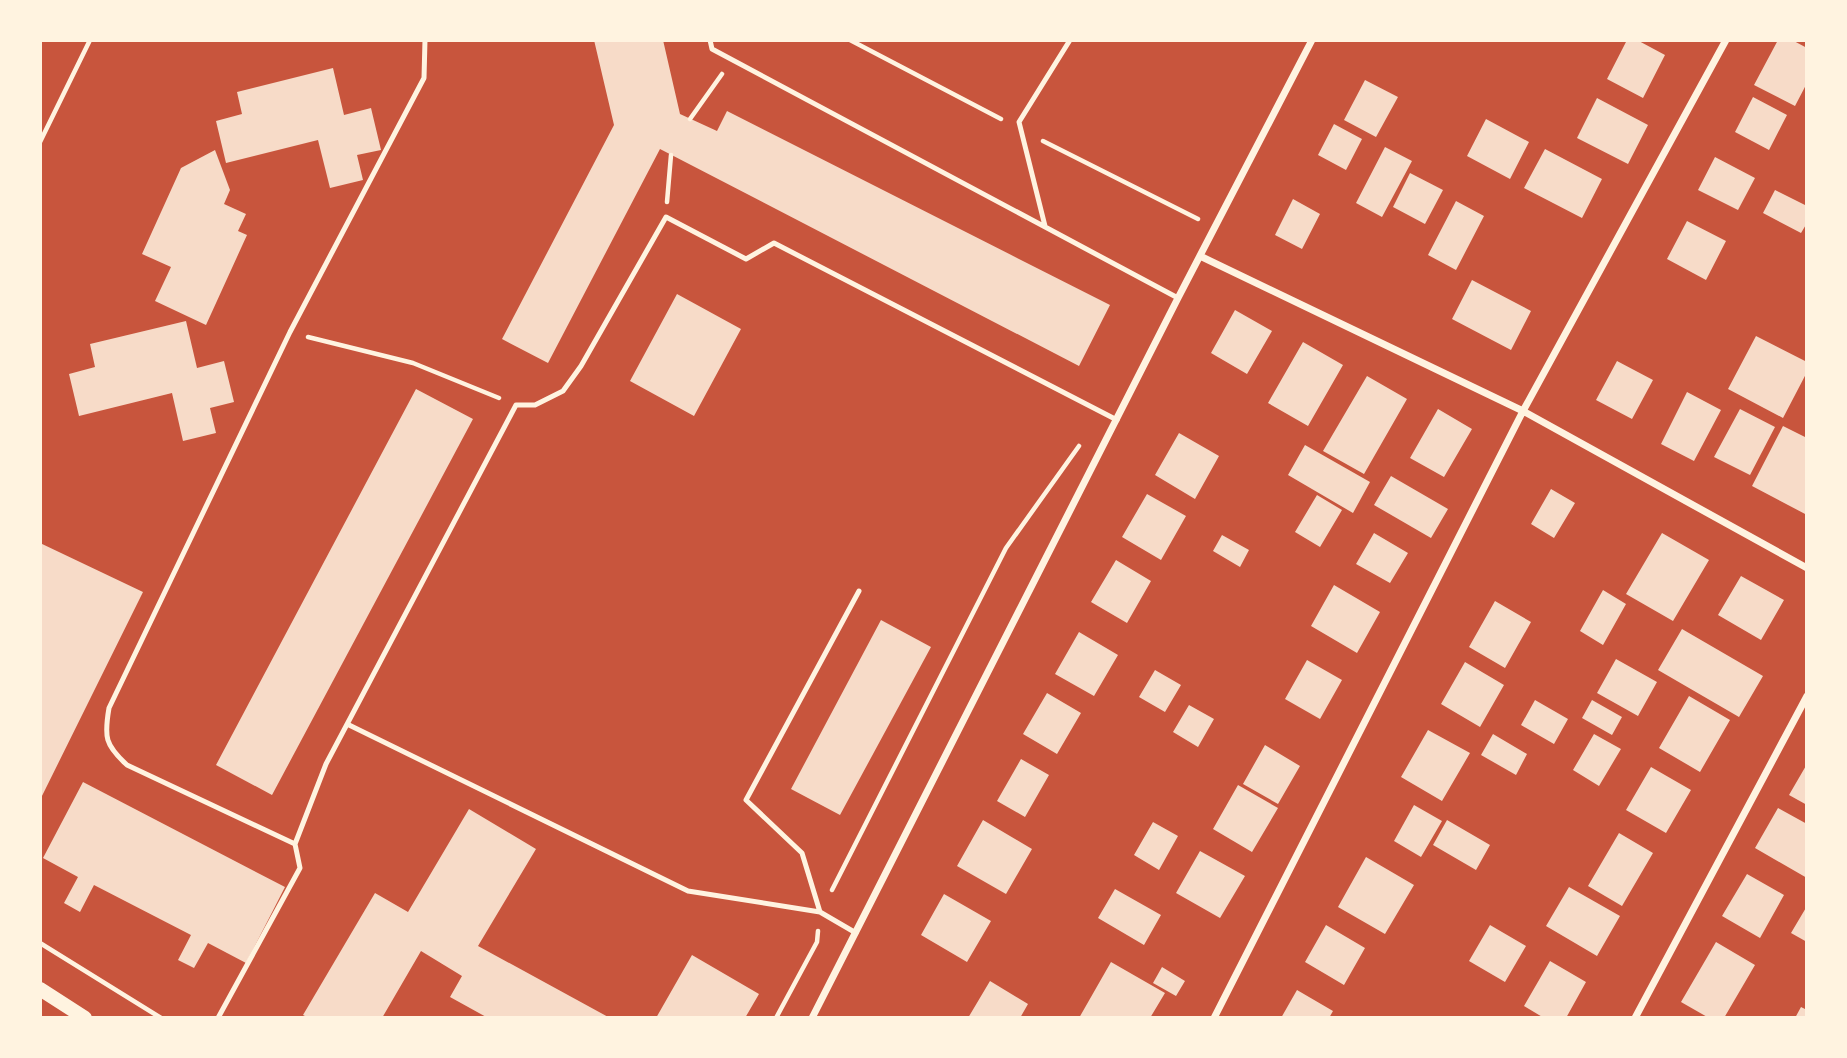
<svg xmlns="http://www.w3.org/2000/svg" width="1847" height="1058" viewBox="0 0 1847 1058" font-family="'Nunito Sans',sans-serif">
<rect width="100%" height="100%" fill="#c8553d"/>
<path fill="#f7dbc8" d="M594 40H663L680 114 717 131 727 111 1110 305 1079 366 660 149 548 363 502 339 614 125Z
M1627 40H1637L1665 55 1643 98 1607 79Z
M1778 40H1792L1807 48V83L1795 106 1754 85Z
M333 68 344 115 371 108 381 150 357 155 363 180 330 188 318 140 226 163 216 121 242 114 237 92Z
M1365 80 1398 97 1376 137 1344 120Z
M1753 97 1787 115 1769 150 1735 132Z
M1597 98 1648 125 1628 164 1577 138Z
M1486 119 1529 142 1510 179 1467 156Z
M1334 124 1362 139 1346 170 1318 155Z
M1385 147 1412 161 1382 217 1356 203Z
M1545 149 1602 179 1582 218 1524 188Z
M215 150 230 190 224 204 246 214 238 231 247 235 206 325 155 301 171 267 142 254 181 168Z
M1715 157 1755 178 1738 210 1698 190Z
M1410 173 1443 190 1425 224 1393 207Z
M1775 190 1807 206V223L1801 233 1763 213Z
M1293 199 1320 214 1302 249 1275 235Z
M1456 201 1484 216 1456 270 1428 255Z
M1687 221 1726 241 1706 280 1667 259Z
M1472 280 1531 311 1511 350 1452 319Z
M677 294 741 329 694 416 630 381Z
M1235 310 1272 331 1247 374 1211 353Z
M186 321 197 368 224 361 234 402 210 408 216 433 183 441 172 393 79 416 69 374 95 367 90 344Z
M1756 336 1807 362V372L1783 418 1728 389Z
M1303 342 1343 365 1308 426 1268 403Z
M1617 361 1653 380 1632 419 1596 400Z
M1367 376 1407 399 1364 474 1323 451Z
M416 389 473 419 272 795 216 765Z
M1687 392 1721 410 1694 461 1661 444Z
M1438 409 1472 429 1444 477 1410 458Z
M1740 409 1775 427 1750 475 1714 457Z
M1783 426 1807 438V515L1752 486Z
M1179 433 1219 456 1195 499 1155 475Z
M1305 445 1370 482 1353 513 1288 475Z
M1391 476 1448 509 1431 538 1374 505Z
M1551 489 1575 503 1554 538 1531 524Z
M1147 494 1186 516 1161 560 1122 537Z
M1317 495 1342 510 1320 547 1295 532Z
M1374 533 1408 553 1390 583 1356 564Z
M1662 533 1709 560 1673 621 1626 594Z
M1222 535 1249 550 1240 567 1213 551Z
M40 543 143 592 40 800Z
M1116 560 1151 581 1127 623 1091 602Z
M1741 576 1784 600 1761 640 1718 615Z
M1334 585 1380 612 1357 653 1311 626Z
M1603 590 1626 604 1603 645 1580 631Z
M1495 601 1531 622 1505 668 1469 647Z
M881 620 931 647 840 815 791 789Z
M1682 629 1763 676 1739 717 1658 670Z
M1079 632 1118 655 1094 696 1055 674Z
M1616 659 1657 682 1638 716 1597 693Z
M1307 660 1342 680 1320 719 1285 699Z
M1465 662 1504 685 1480 727 1441 704Z
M1155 670 1181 685 1165 712 1139 697Z
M1047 693 1081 713 1057 754 1023 734Z
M1689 696 1730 720 1700 772 1659 748Z
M1535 700 1568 719 1554 744 1521 725Z
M1592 700 1622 717 1612 735 1582 718Z
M1189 705 1214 719 1198 747 1173 732Z
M1428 730 1470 753 1442 801 1401 777Z
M1493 734 1527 754 1516 775 1481 755Z
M1594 734 1621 749 1599 786 1573 770Z
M1265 745 1300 766 1278 804 1243 784Z
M1021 759 1049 775 1025 817 997 801Z
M1807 764V805L1789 795Z
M1651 767 1691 790 1666 833 1626 810Z
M83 782 285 887 246 963 208 943 194 968 178 960 191 935 94 885 80 912 64 903 78 877 43 858Z
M1238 785 1278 808 1252 852 1213 829Z
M1414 805 1442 821 1421 857 1394 841Z
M1778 808 1807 824V878L1755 848Z
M469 809 536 849 478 946 610 1018H488L450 997 462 976 421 951 382 1018H309L303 1015 375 893 408 912Z
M983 820 1032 849 1006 894 957 866Z
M1447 820 1490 845 1476 870 1433 845Z
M1153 822 1178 836 1159 870 1134 855Z
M1619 833 1653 853 1622 906 1588 886Z
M1200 851 1245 876 1220 918 1176 893Z
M1366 857 1414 885 1385 934 1338 907Z
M1747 874 1784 895 1760 938 1722 916Z
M1569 887 1620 916 1597 956 1546 926Z
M1115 889 1161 915 1144 945 1098 918Z
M944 894 991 921 967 962 921 935Z
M1807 906V942L1791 933Z
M1326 925 1365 948 1344 985 1305 962Z
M1490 925 1526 946 1505 982 1469 961Z
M1716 942 1755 965 1724 1018H1709L1681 1002Z
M692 955 759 994 745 1018H656Z
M1550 961 1586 982 1566 1018H1544L1524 1006Z
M1111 962 1165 993 1150 1018H1079Z
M1162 967 1185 981 1176 996 1153 983Z
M990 981 1028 1004 1020 1018H968Z
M1297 990 1333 1011 1329 1018H1281Z
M1801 1007 1807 1010V1018H1795Z"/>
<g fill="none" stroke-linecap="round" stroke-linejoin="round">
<path stroke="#fff3e0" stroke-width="4.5" d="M850 40 1001 119
M690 119 722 74
M1043 141 1198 219
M40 142 90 40
M667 202 671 155
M308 337 413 363 499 398
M832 890 1006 548 1079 446
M40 943 161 1018
M776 1018 817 942 818 931"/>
<path stroke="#fff3e0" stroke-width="5" d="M710 40 712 49 1178 298
M1045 226 1019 122 1070 40
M347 724 688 891 820 912 856 933
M295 844 127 765C105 745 104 737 109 708L290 332 424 78 425 40
M820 912 802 853 746 800 859 591
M218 1018 300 868 295 844 326 764 516 405H535L563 391 581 366 666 217 746 259 774 243 1117 420"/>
<path stroke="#fff3e0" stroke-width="7" d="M1200 256 1523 411 1807 568
M812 1018 1178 298 1312 40
M1214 1018 1523 411 1726 40
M1635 1018 1807 696"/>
<path stroke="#fff3e0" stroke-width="14" d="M40 989 85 1018"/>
</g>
<rect width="1847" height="1058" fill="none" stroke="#fff3e0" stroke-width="84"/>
</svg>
